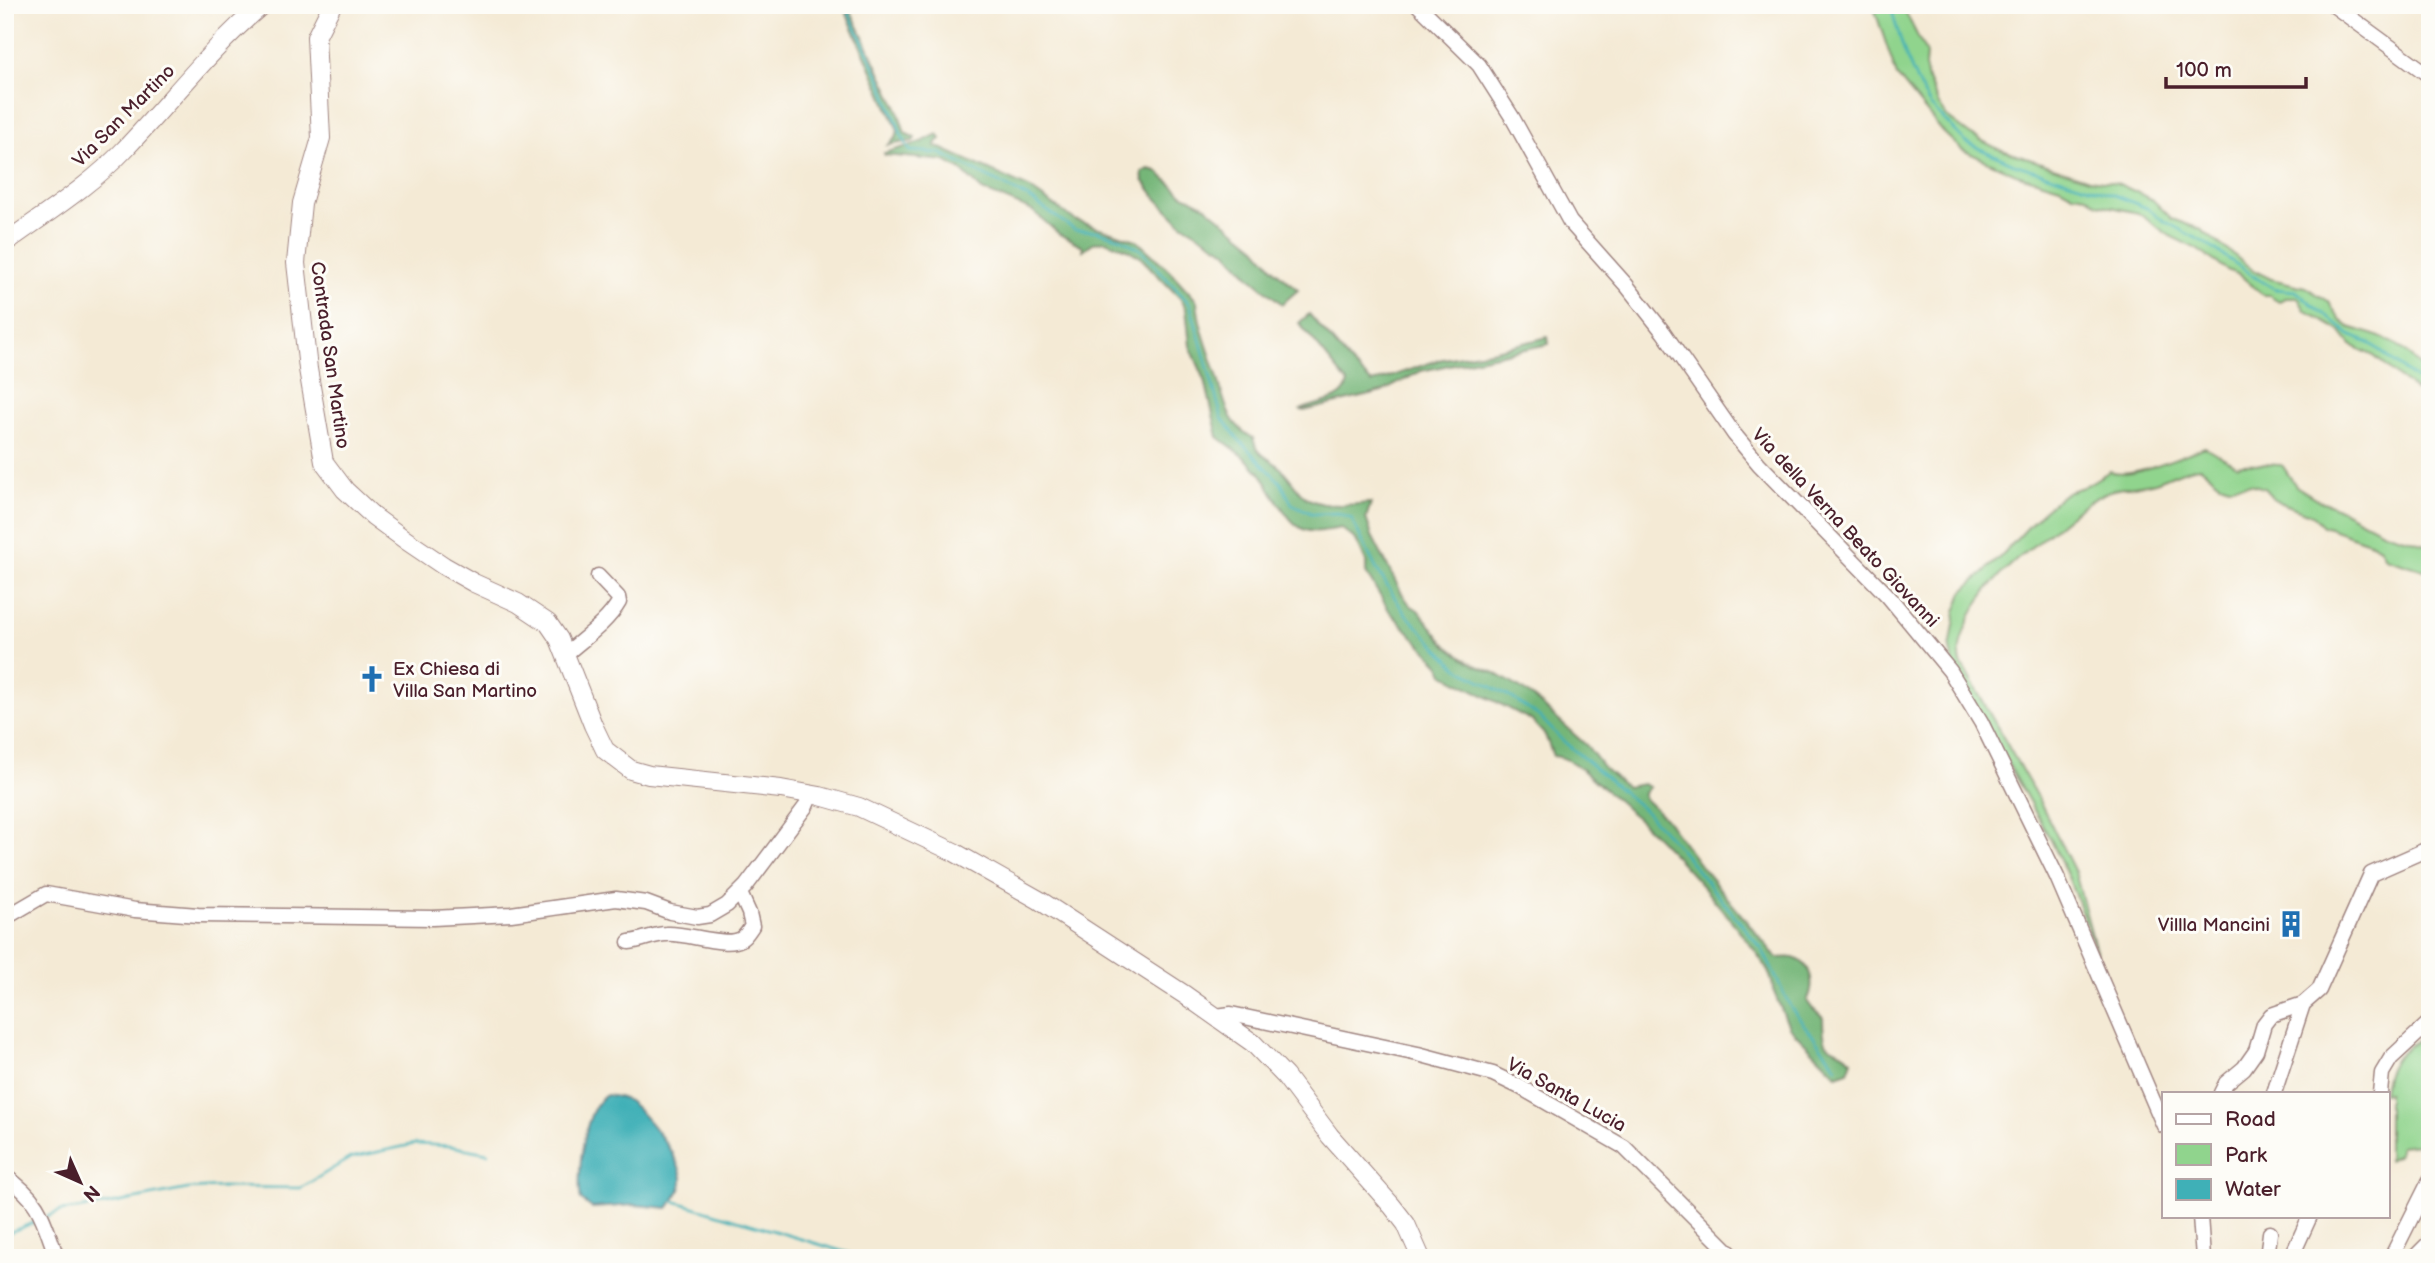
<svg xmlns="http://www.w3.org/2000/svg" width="2435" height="1263" viewBox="0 0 2435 1263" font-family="'Balsamiq Sans',sans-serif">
<rect width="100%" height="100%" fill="#fdfcf7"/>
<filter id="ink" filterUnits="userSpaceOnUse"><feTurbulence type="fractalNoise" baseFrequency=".0143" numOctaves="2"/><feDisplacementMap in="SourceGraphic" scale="14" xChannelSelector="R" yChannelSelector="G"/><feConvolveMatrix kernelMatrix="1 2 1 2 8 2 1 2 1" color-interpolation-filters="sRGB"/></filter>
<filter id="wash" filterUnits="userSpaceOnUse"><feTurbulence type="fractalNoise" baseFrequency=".00686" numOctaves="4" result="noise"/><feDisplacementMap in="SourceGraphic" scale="28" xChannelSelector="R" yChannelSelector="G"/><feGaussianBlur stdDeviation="1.57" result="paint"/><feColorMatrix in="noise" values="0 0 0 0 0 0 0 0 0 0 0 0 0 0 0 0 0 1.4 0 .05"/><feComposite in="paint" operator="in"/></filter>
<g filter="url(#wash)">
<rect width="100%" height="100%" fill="#f4ead5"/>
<path fill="#90d48d" stroke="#6d7a5c" stroke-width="2" d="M1873 5H1902L1926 53 1925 67 1928 80 1939 105 1947 117 1971 135 1996 148 2089 179 2117 183 2153 200 2172 219 2200 229 2253 270 2271 279 2305 287 2328 301 2340 320 2349 327 2375 335 2396 344 2405 351 2425 371 2430 381V403L2374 356 2351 345 2340 331 2305 310 2298 298H2286L2279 301 2269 295H2263L2240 275 2229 271 2195 248 2170 236 2138 213 2098 204 2087 196 2073 194 2060 187 2016 174 1962 150 1943 132 1897 76Z
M2205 447 2236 465C2251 462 2266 465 2282 465L2296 486 2320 501 2332 505 2384 532 2430 545V572L2385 558 2380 548 2369 542 2323 526 2312 515 2282 503 2272 497 2264 488 2251 484 2229 486 2220 483 2201 467C2184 468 2171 477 2155 482 2138 487 2119 486 2103 494 2083 503 2067 518 2050 532 2017 559 1982 585 1966 627 1961 640 1958 649 1961 663L2041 804 2075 872 2097 954 2069 879 2052 842 1953 666 1950 649 1956 612 1963 592 2001 556 2045 509 2067 492 2083 487 2110 471C2130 480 2184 454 2205 447Z
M2430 1030V1143L2400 1146 2398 1155 2388 1160V1093H2383C2386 1057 2403 1051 2430 1030Z"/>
<path fill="#74b678" stroke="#5f6a52" stroke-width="2" d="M843 5H848L897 107 905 133 915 138 913 141 888 145 896 138 898 130Z
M938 134 941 139 937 142 936 146 1029 188 1075 220 1136 240 1169 270 1197 301C1199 327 1209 350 1217 375 1225 402 1226 423 1253 438 1257 454 1265 456 1277 465 1288 473 1293 485 1302 494 1316 509 1352 505 1371 503L1366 518 1372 536 1401 592 1410 605 1418 610 1447 646 1475 665 1495 673 1520 688 1536 700 1587 746 1604 768 1626 787 1643 784 1649 787 1644 793V798L1665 818 1700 865 1777 958C1781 958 1789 957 1794 958 1813 964 1815 986 1807 1001L1812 1008 1823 1018C1823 1057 1832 1041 1852 1060L1848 1071 1837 1075 1789 1027 1773 990C1773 976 1763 963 1756 952 1710 892 1660 835 1602 787 1588 775 1572 757 1553 756L1545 735 1531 720 1445 675 1440 665 1390 612 1366 573V561L1356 540 1341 528C1330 530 1314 534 1303 529 1286 522 1271 487 1260 473 1248 459 1233 448 1218 437L1205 380 1190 346 1186 309 1181 299 1140 257 1127 249 1105 241 1093 243 1083 250V246L1059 234 1033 211 982 190 961 170 945 161 885 155 884 153 921 142Z
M1149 169 1157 171 1182 194 1204 205 1256 247 1275 270 1298 290 1282 304 1251 278 1226 251 1182 224 1157 199 1143 180 1142 172Z
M1309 314 1351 363 1372 383 1438 360 1491 351 1548 337 1549 344 1421 371 1382 392 1304 411 1301 410C1318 401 1343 404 1348 383L1299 323Z"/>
<path fill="#3fb0b7" stroke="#446871" stroke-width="2" d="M607 1095C614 1096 622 1097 628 1101 646 1114 679 1156 682 1178 683 1189 674 1200 668 1208L635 1205 592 1208 581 1200C576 1177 584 1105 607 1095Z"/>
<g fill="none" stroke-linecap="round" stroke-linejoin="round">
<path stroke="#3fb0b7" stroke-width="2.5" d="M845 5 881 80 901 134 910 151 940 153 1029 198 1075 230 1097 231 1120 238 1140 249 1190 304 1222 418 1239 440 1281 483 1292 504 1313 514 1338 513 1351 518 1376 568 1404 612 1438 648 1458 668 1512 698 1540 717 1562 740 1643 809 1675 843 1762 949 1791 1008 1837 1067
M1890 5 1905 54 1919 86 1930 105 1967 143 2014 164 2112 194 2149 209 2164 221 2205 243 2258 279 2275 289 2296 291 2350 335 2371 344 2430 390
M674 1201 865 1258
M47 1217 61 1211 105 1205 188 1189 222 1187 301 1188 350 1158 415 1144 450 1146 488 1153
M5 1234 38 1221"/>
</g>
</g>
<g filter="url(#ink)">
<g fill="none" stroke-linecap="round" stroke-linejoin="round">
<defs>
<path id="minor" d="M1418 5 1479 65 1512 117 1570 222 1627 286 1664 333 1734 434 1759 464 1888 596 1950 671 1981 722 2057 877 2164 1126
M2333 5 2430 76
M566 654C584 638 607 623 619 602L618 597 598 576
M5 918 46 894 135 910 198 915 433 918 511 914 616 899 646 903 670 912 697 917 710 915 727 905 746 886 806 806 811 794
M629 942C642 941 654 934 666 934 685 932 726 948 741 939 746 936 749 930 752 926L749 913 740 893
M1216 1016 1231 1014 1418 1054 1493 1074 1520 1087 1624 1147 1735 1258
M2221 1093 2226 1083 2244 1068 2256 1051 2264 1024 2271 1015 2303 1004 2319 990 2371 874 2430 848
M2274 1093 2303 1004
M2380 1093 2382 1073 2391 1058 2430 1022
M5 1176C42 1201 43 1220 57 1258
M2200 1216 2203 1258
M2267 1258 2270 1233
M2291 1258 2310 1216
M2391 1258 2430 1180
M2414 1258 2430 1242"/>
<path id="major" d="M332 5 316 37 321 138 302 203 296 263 308 369 324 462 345 490 373 516 407 541 444 566 474 583 518 603 548 623 559 639 593 725 605 750 631 770 649 775 781 789 820 796 859 807 954 852 1039 900 1185 995 1253 1043 1285 1076 1330 1136 1392 1206 1406 1224 1421 1258
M5 243C45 214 90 186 124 150 170 102 211 48 262 5"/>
</defs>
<use href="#minor" stroke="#9f8480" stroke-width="17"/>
<use href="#major" stroke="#9f8480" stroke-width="20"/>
<use href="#minor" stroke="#fff" stroke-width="14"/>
<use href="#major" stroke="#fff" stroke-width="18"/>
</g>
</g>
<defs>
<symbol id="church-bare" viewBox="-9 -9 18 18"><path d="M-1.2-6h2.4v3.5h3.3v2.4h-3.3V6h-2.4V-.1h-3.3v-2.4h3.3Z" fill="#1f6fb2" stroke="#fdfcf7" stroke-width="2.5" paint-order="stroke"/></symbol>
<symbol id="building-bare" viewBox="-9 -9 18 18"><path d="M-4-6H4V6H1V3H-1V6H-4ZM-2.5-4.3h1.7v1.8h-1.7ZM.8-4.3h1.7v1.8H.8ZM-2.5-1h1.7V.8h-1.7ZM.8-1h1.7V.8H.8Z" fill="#1f6fb2" stroke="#fdfcf7" stroke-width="2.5" paint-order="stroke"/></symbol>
</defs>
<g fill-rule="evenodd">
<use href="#church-bare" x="353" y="660" width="38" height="38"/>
<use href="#building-bare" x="2272" y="905" width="38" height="38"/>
</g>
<g text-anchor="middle" stroke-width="6" stroke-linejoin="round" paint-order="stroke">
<g font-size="19" fill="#4a1f2b" stroke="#fdfcf7">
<text transform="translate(123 115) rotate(-45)" y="7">Via San Martino</text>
<text transform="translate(331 355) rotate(82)" y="7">Contrada San Martino</text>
<text transform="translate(1846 527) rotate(47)" y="7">Via della Verna Beato Giovanni</text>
<text transform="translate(1567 1094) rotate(29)" y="7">Via Santa Lucia</text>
</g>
<g font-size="19" fill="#4a1f2b" stroke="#fdfcf7" text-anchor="start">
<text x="393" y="675">Ex Chiesa di<tspan x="393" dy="22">Villa San Martino</tspan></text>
<text x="2270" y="931" text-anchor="end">Villla Mancini</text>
</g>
</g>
<rect width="2435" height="1263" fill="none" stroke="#fdfcf7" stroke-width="28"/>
<rect x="2162" y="1092" width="228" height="126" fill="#fdfcf7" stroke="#b5a4a5" stroke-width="2"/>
<rect x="2176" y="1114" width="35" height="10" fill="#ffffff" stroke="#b5a4a5" stroke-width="2"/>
<text x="2225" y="1126" font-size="21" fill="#4a1f2b">Road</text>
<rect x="2176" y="1144" width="35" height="21" fill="#90d48d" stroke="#b5a4a5" stroke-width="2"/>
<text x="2225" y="1162" font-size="21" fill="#4a1f2b">Park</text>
<rect x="2176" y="1179" width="35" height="21" fill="#3fb0b7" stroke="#b5a4a5" stroke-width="2"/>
<text x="2225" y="1196" font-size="21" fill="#4a1f2b">Water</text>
<g transform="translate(80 1182) rotate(135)" stroke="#fdfcf7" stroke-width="5" paint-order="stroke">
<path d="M0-5L12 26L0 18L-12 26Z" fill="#4a1f2b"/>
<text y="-10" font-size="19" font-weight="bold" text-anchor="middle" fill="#4a1f2b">N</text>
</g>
<path d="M2166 77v10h140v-10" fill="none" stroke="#4a1f2b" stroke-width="3.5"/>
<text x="2176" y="77" font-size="21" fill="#4a1f2b" stroke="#fdfcf7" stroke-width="5" paint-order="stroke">100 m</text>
</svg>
